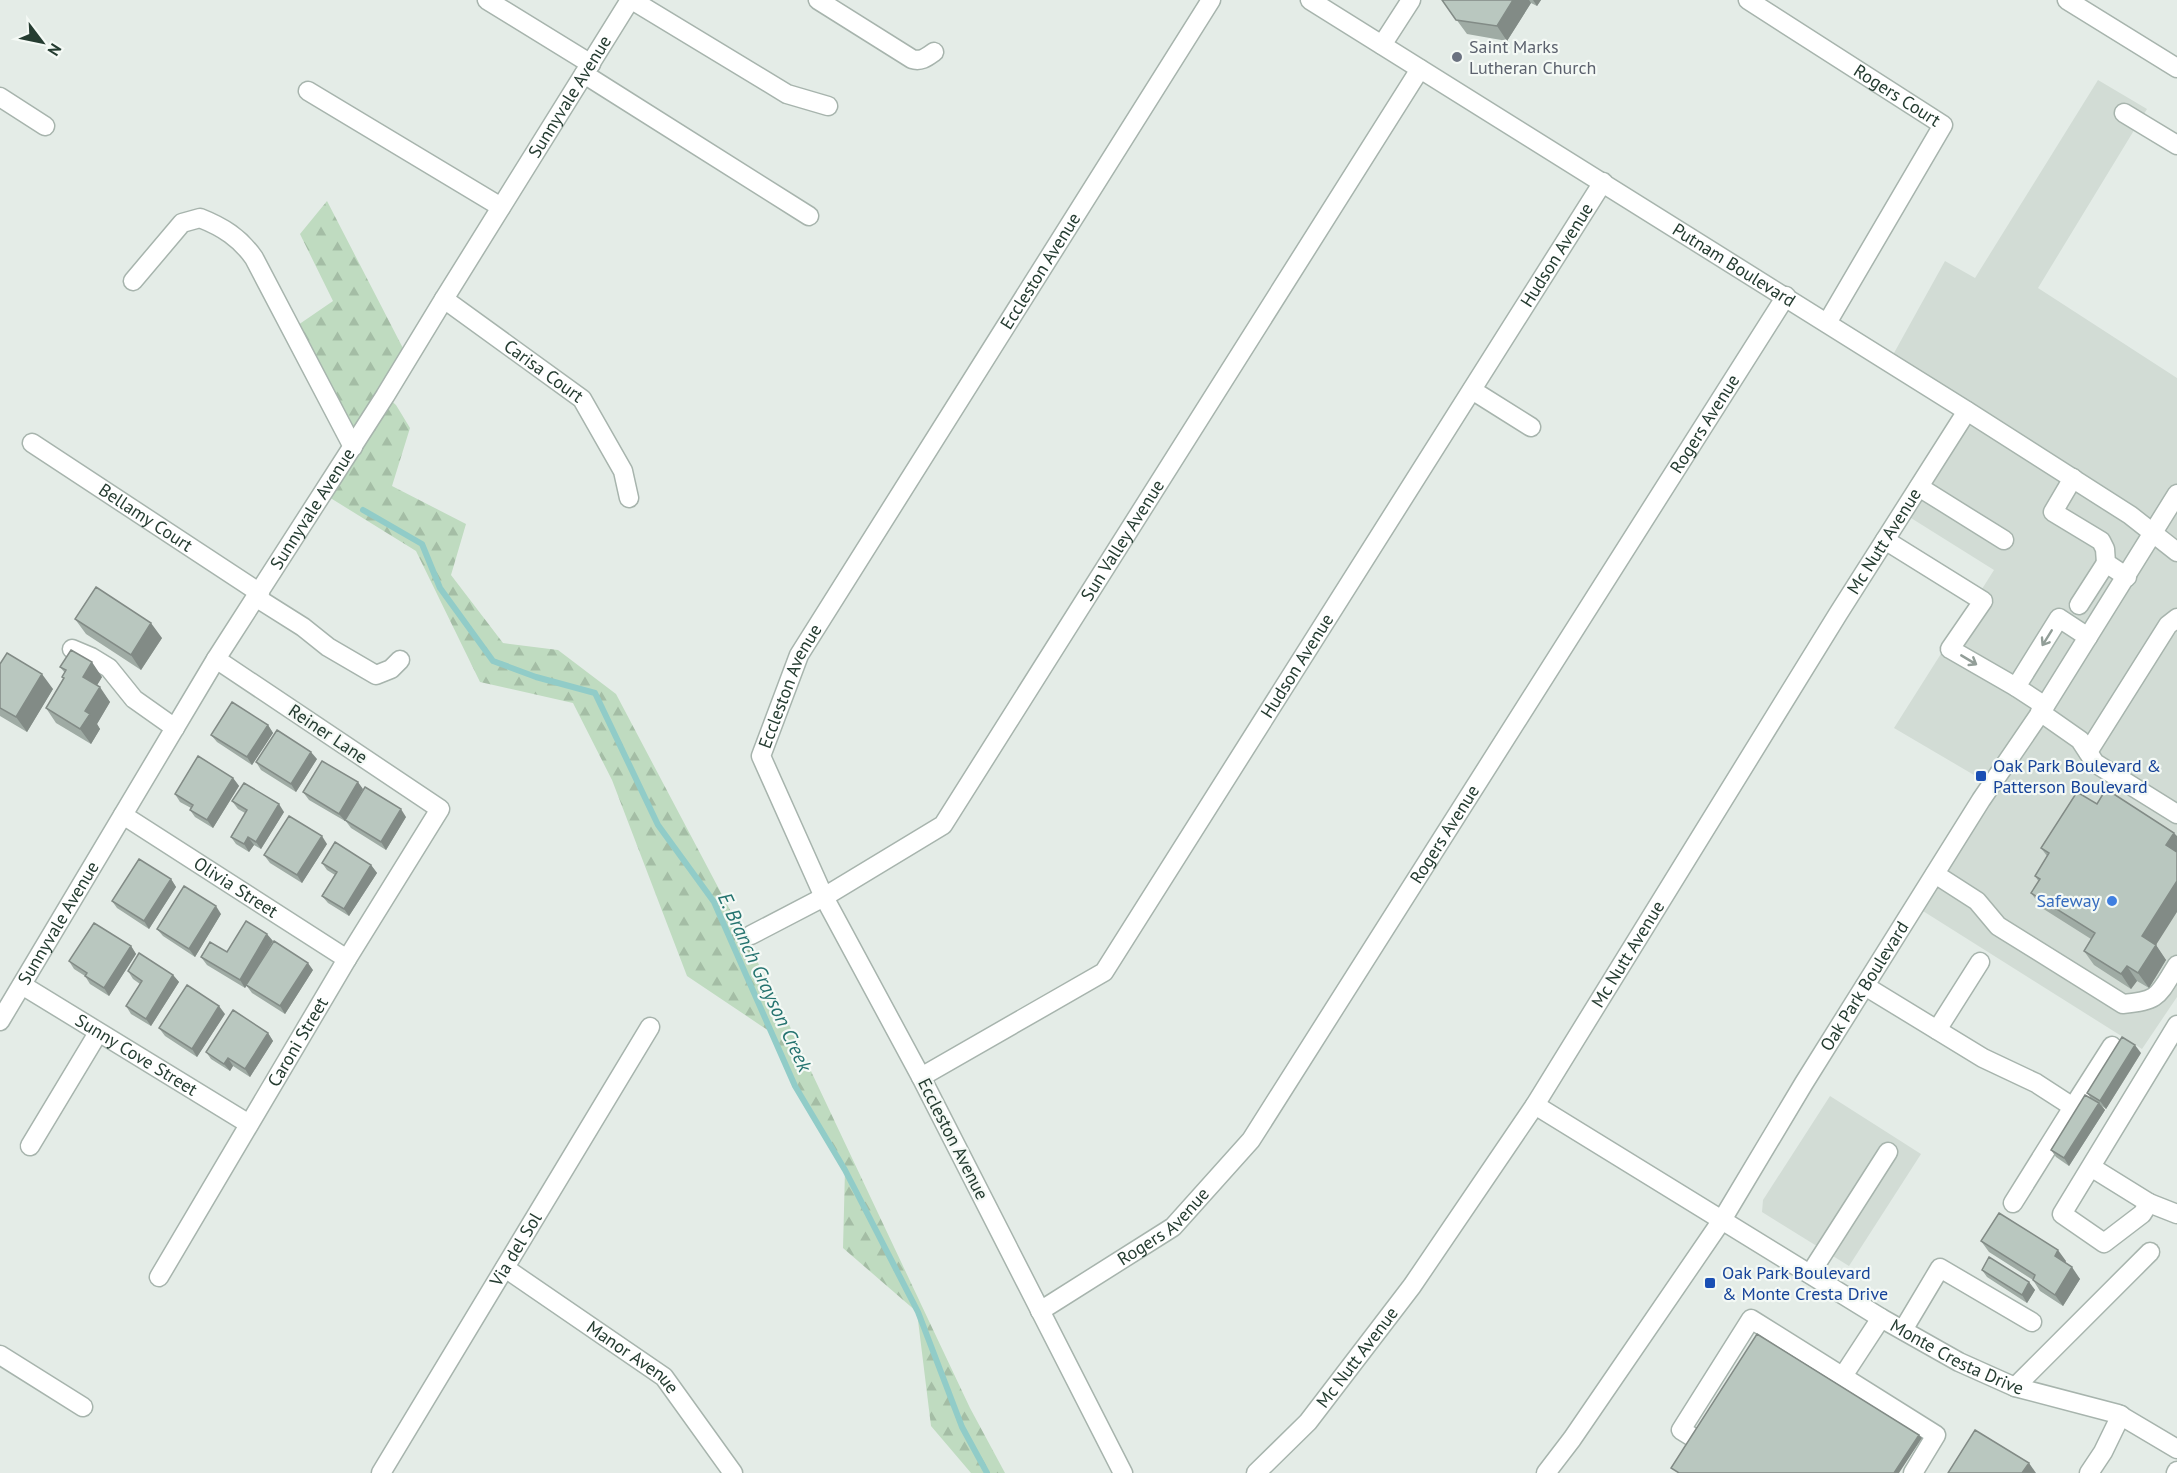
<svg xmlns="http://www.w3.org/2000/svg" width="2177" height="1473" viewBox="0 0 2177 1473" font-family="'PT Sans',sans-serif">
<defs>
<pattern id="forest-firs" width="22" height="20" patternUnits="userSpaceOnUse" patternTransform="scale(1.5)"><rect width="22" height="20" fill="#bfdbc0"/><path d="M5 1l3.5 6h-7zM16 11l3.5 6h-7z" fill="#a4bda5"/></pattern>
</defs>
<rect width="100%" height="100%" fill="#e4ece7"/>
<path fill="#d2dcd5" d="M2098 80 2147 109 2038 288 2177 378V997L2142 1049 1915 906 1991 785 1894 728 1994 570 1903 513 1967 411 1889 362 1945 261 1975 278Z
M1830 1096 1921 1154 1849 1266 1762 1212 1763 1200Z"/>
<path fill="url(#forest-firs)" d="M327 201 407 356 386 396 396 405 410 428 392 486 466 524 451 575 503 643 558 650 616 694 776 997 970 1408 1005 1473H971L931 1426 917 1312 843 1248 845 1170 795 1086 772 1033 687 976 612 780 573 703 480 682 416 551 324 494 358 439 298 325 333 301 300 234Z"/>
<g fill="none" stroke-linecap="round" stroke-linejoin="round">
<path stroke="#91ccc8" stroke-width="6" d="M363 510 422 544 440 588 493 661 536 677 595 693 658 825 714 902 795 1086 845 1170 918 1312 962 1427 987 1473"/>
<defs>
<g id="minor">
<path d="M487 0 591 64"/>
<path d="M632 0 787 94 828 106"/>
<path d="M818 0 912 59C921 62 927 57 934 52"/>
<path id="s1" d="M1310 0 1967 411 2130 515 2177 552"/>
<path id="s2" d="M1748 0 1943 125 1827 323"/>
<path d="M2067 0 2177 68"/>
<path d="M1382 45 1411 0"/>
<path d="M584 74 809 216"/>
<path d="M308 91 501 207"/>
<path d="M0 97 45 126"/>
<path d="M2124 113 2177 145"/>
<path d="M133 281 182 223 200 218C223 227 240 238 254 258L353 447"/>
<path id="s3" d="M444 299 582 399 623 471 629 498"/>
<path d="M1472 390 1531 427"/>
<path id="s4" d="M32 443 260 593"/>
<path d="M2073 478 2053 512 2101 541 2105 549 2106 563 2127 577"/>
<path d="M1919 487 2004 540"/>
<path d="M1885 540 1983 601 1950 649 2016 687"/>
<path d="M257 598 303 627 328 647 376 675 391 669 400 660"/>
<path d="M2079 605 2106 563"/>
<path d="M72 649 91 657 109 668 134 699 175 728"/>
<path d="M2045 706 2016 687 2059 618 2088 637"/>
<path d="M2040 712 2080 740 2095 763 2177 814"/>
<path d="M2088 752 2168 625 2177 618"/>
<path id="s5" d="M123 815 347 959"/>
<path d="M1935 874 1977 901 1998 926 2123 1004C2160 1001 2158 995 2177 965"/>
<path id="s6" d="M751 935 824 897 943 825 1420 69"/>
<path id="s7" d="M22 985 249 1124"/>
<path d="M1865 986 1983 1058 2036 1083 2073 1107 2013 1203"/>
<path id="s8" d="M0 1021 216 659 385 396 444 299 630 0"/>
<path d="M1937 1030 1980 962"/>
<path id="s9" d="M921 1077 1104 972 1603 182"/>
<path id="s10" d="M1535 1105 1881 1318 1959 1362 2015 1387 2118 1414 2177 1449"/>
<path d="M2073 1107 2112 1046"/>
<path d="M30 1146 98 1033"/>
<path d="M2091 1167 2149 1203 2142 1214 2104 1243 2062 1214 2177 1025"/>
<path d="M2149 1203 2177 1214"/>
<path id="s11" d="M505 1268 664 1377 733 1473"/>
<path d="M1810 1274 1888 1152"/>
<path id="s12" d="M159 1277 347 959 440 809 216 659"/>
<path id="s13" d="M1040 1311 1173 1227 1251 1140 1786 296"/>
<path d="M1903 1330 1940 1268 2032 1322"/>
<path d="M0 1355 83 1407"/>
<path d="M1843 1376 1881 1318"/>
<path d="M2015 1387 2150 1252"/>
<path id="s14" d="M381 1473 650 1027"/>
<path id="s15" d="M1123 1473 921 1077 824 897 761 756 799 655 1211 0"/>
<path id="s16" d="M1256 1473 1308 1422 1412 1286 1535 1105 1838 614 1967 411"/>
<path id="s17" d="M1546 1473 1572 1439 1722 1220 1804 1083 1981 800 2045 706 2177 494"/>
<path d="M1750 1473 1681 1430 1751 1319 1936 1435 1913 1473"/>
<path d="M2089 1473 2103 1452 2121 1415"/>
<path d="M2176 1473 2177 1471"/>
</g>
</defs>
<use href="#minor" stroke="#a7b4ad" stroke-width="21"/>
<use href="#minor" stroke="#fff" stroke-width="18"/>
</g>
<path fill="#9faba4" d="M1442 0H1541L1537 6 1531 3 1507 41 1467 34Z
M75 619 162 638 141 670 86 634Z
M0 664 53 689 27 732 0 716Z
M60 667 102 677 97 685 110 702 97 724 100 729 91 744 56 723 46 708 63 679 62 677 65 673Z
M268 725 273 733 252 765 217 742 211 735Z
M317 759 296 792 261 770 256 762Z
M233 778 239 786 213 828 195 817 190 810 191 808 180 802 175 794Z
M363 789 345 820 406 817 386 850 351 828 345 820V821L309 800 303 792Z
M2077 792 2156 945 2166 960 2149 988 2137 981 2131 989 2094 965 2084 951 2091 939 2042 908 2031 893 2039 882 2035 876 2047 856 2041 848Z
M232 801 284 812 261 849 254 845 249 852 236 844 231 837 245 813 238 809Z
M327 844 302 883 270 863 264 855Z
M322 863 371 865 377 873 349 916 328 903 322 896 335 875 327 870Z
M171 879 176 887 149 929 117 908 112 901Z
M221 914 195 957 163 936 157 929Z
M273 941 245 988 207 965 201 957Z
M131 946 136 954 109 996 90 984 85 976 74 969 69 961Z
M313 970 285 1014 252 993 246 985Z
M128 971 173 975 179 982 151 1026 131 1014 126 1006 140 984 133 979Z
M225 1014 197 1057 165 1036 159 1028Z
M268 1033 273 1041 250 1077 233 1066 230 1071 211 1059 206 1052Z
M2141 1053 2106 1109 2102 1106 2105 1110 2069 1166 2056 1157 2051 1150 2090 1097 2087 1093Z
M1981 1241 2066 1261 2065 1263 2080 1279 2063 1306 2040 1291 2033 1280 1989 1252Z
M1982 1270 2029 1282 2035 1290 2027 1303 1987 1277Z"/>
<path fill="#828b86" d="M1513 0H1529L1531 3 1507 41 1497 26Z
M1533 0H1541L1537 6Z
M151 623 162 638 141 670 131 655Z
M92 662 102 677 93 692 83 677Z
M42 674 53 689 27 732 16 717Z
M100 687 110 702 97 724 100 729 91 744 80 729 85 711Z
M268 725 273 733 252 765 247 757Z
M311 752 317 759 296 792 291 784Z
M233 778 239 786 213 828 207 820Z
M358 782 363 789 345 821 339 814Z
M279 804 284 812 261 849 256 842Z
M401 809 406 817 386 850 381 842Z
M2174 833 2177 836V860L2166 845Z
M322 836 327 844 302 883 297 875Z
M248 837 254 845 249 852 244 844Z
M371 865 377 873 349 916 344 909Z
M171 879 176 887 149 929 144 921Z
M2177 881V912L2156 945 2166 960 2149 988 2138 973 2142 936Z
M216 906 221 914 195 957 189 949Z
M267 934 273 941 245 988 240 980Z
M131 946 136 954 109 996 104 988Z
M308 963 313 970 285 1014 280 1006Z
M2127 966 2137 981 2131 989 2121 974Z
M173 975 179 982 151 1026 146 1019Z
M219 1006 225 1014 197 1057 192 1049Z
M268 1033 273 1041 250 1077 245 1069Z
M2135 1045 2141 1053 2106 1109 2100 1101Z
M228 1058 233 1066 230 1071 224 1064Z
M2099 1103 2105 1110 2069 1166 2064 1158Z
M2058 1250 2066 1261 2062 1267 2055 1256Z
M2072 1267 2080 1279 2063 1306 2055 1295Z
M2029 1282 2035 1290 2027 1303 2022 1295Z
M1919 1435 1922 1438 1899 1473H1894Z
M2029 1463 2036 1473H2022Z"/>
<path fill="#b9c7bf" stroke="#828b86" stroke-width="1.5" d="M1442 0H1513L1497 26 1456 20Z
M96 587 151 623 131 655 75 619Z
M71 650 92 662 83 677 100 687 85 711 90 714 80 729 46 708 64 678 62 677 66 670 60 667Z
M7 653 42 674 16 717 0 708V664Z
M232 702 268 725 247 757 211 735Z
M277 730 311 752 291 784 256 762Z
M198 756 233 778 207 820 190 810 193 805 175 794Z
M322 761 358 782 339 814 303 792Z
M244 783 279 804 256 842 248 837 244 844 231 837 247 810 232 801Z
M365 787 401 809 381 842 345 820Z
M2106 789 2174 833 2166 845 2177 852V881L2142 936 2156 945 2138 973 2127 966 2121 974 2084 951 2095 933 2031 893 2040 879 2035 876 2049 853 2041 848 2077 792 2097 804Z
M289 816 322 836 297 875 264 855Z
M335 842 371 865 344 909 322 896 337 872 322 863Z
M139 859 171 879 144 921 112 901Z
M184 886 216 906 189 949 157 929Z
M246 921 267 934 240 980 201 957 210 942 227 952Z
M94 923 131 946 104 988 85 976 87 973 69 961Z
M274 941 308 963 280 1006 246 985Z
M139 953 173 975 146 1019 126 1006 142 981 128 971Z
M187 985 219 1006 192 1049 159 1028Z
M233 1010 268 1033 245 1069 228 1058 224 1064 206 1052Z
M2122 1037 2135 1045 2100 1101 2087 1093Z
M2085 1095 2099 1103 2064 1158 2051 1150Z
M1999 1213 2058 1250 2055 1256 2072 1267 2055 1295 2033 1280 2035 1275 1981 1241Z
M1989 1257 2029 1282 2022 1295 1982 1270Z
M1757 1334 1919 1435 1894 1473H1679L1671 1468Z
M1975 1430 2029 1463 2022 1473H1948Z"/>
<defs><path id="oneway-shaft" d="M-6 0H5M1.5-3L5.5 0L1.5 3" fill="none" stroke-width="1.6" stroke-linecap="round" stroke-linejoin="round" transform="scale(1.5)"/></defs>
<g stroke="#929e98">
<use href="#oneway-shaft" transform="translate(2047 638) rotate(122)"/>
<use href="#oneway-shaft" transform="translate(1969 660) rotate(31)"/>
</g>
<circle fill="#6b7280" stroke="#f4f9f5" stroke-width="2" cx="1457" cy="57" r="6"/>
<g fill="#1a4fb4" stroke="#f4f9f5" stroke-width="2">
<rect x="1975" y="770" width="12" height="12" rx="3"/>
<rect x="1704" y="1277" width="12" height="12" rx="3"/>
</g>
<circle fill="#3f7fe0" stroke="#f4f9f5" stroke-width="2" cx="2112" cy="901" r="6"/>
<g text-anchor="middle" stroke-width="4.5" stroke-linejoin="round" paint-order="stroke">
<g font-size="18" fill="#5b616d" stroke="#f4f9f5" text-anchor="start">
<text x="1469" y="53">Saint Marks<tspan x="1469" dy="21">Lutheran Church</tspan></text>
</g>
<g font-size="18" fill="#253c31" stroke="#f4f9f5">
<text dy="6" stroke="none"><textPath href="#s2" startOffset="177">Rogers Court</textPath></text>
<text dy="6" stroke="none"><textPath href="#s8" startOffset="1086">Sunnyvale Avenue</textPath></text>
<text dy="6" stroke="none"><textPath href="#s9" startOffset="1059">Hudson Avenue</textPath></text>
<text dy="6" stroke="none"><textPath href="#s1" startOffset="500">Putnam Boulevard</textPath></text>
<text dy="6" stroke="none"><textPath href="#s15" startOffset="1365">Eccleston Avenue</textPath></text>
<text dy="6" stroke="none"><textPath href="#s3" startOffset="123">Carisa Court</textPath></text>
<text dy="6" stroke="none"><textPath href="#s13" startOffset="1122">Rogers Avenue</textPath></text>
<text dy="6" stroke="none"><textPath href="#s8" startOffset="600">Sunnyvale Avenue</textPath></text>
<text dy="6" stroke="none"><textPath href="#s4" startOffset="136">Bellamy Court</textPath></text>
<text dy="6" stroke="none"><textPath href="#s6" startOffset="558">Sun Valley Avenue</textPath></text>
<text dy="6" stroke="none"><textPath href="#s16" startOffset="1126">Mc Nutt Avenue</textPath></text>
<text dy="6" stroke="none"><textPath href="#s9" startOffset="573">Hudson Avenue</textPath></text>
<text dy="6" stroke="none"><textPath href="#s15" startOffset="879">Eccleston Avenue</textPath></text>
<text transform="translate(328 734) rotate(34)" y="6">Reiner Lane</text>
<text dy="6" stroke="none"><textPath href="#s13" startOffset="636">Rogers Avenue</textPath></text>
<text dy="6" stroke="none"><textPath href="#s5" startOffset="134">Olivia Street</textPath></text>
<text dy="6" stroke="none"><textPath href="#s8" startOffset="114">Sunnyvale Avenue</textPath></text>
<text dy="6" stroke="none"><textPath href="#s16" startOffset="640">Mc Nutt Avenue</textPath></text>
<text dy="6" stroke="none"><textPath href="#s17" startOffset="582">Oak Park Boulevard</textPath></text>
<text dy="6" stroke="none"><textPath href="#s12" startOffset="273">Caroni Street</textPath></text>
<text dy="6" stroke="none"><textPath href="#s7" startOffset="134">Sunny Cove Street</textPath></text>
<text transform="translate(953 1139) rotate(63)" y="6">Eccleston Avenue</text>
<text dy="6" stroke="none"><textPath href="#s13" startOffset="150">Rogers Avenue</textPath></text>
<text dy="6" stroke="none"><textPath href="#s14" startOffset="261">Via del Sol</textPath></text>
<text dy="6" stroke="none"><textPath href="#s10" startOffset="492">Monte Cresta Drive</textPath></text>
<text dy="6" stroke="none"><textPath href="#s16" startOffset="154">Mc Nutt Avenue</textPath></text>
<text dy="6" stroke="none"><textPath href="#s11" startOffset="156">Manor Avenue</textPath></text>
</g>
<g font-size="18" fill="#164399" stroke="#f4f9f5" text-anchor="start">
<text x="1993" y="772">Oak Park Boulevard &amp;<tspan x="1993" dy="21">Patterson Boulevard</tspan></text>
<text x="1722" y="1279">Oak Park Boulevard<tspan x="1722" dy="21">&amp; Monte Cresta Drive</tspan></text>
</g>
<g font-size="18" fill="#366cbe" stroke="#f4f9f5" text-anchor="end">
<text x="2100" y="907">Safeway</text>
</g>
<g font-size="20" font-style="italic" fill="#24736f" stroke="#f4f9f5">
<text transform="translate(765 982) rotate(65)" y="7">E. Branch Grayson Creek</text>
</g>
</g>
<g transform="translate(42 42) rotate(122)" stroke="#f4f9f5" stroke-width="4.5" paint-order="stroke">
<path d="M0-4.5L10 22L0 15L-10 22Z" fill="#253c31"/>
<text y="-9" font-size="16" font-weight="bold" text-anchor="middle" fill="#253c31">N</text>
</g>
</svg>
